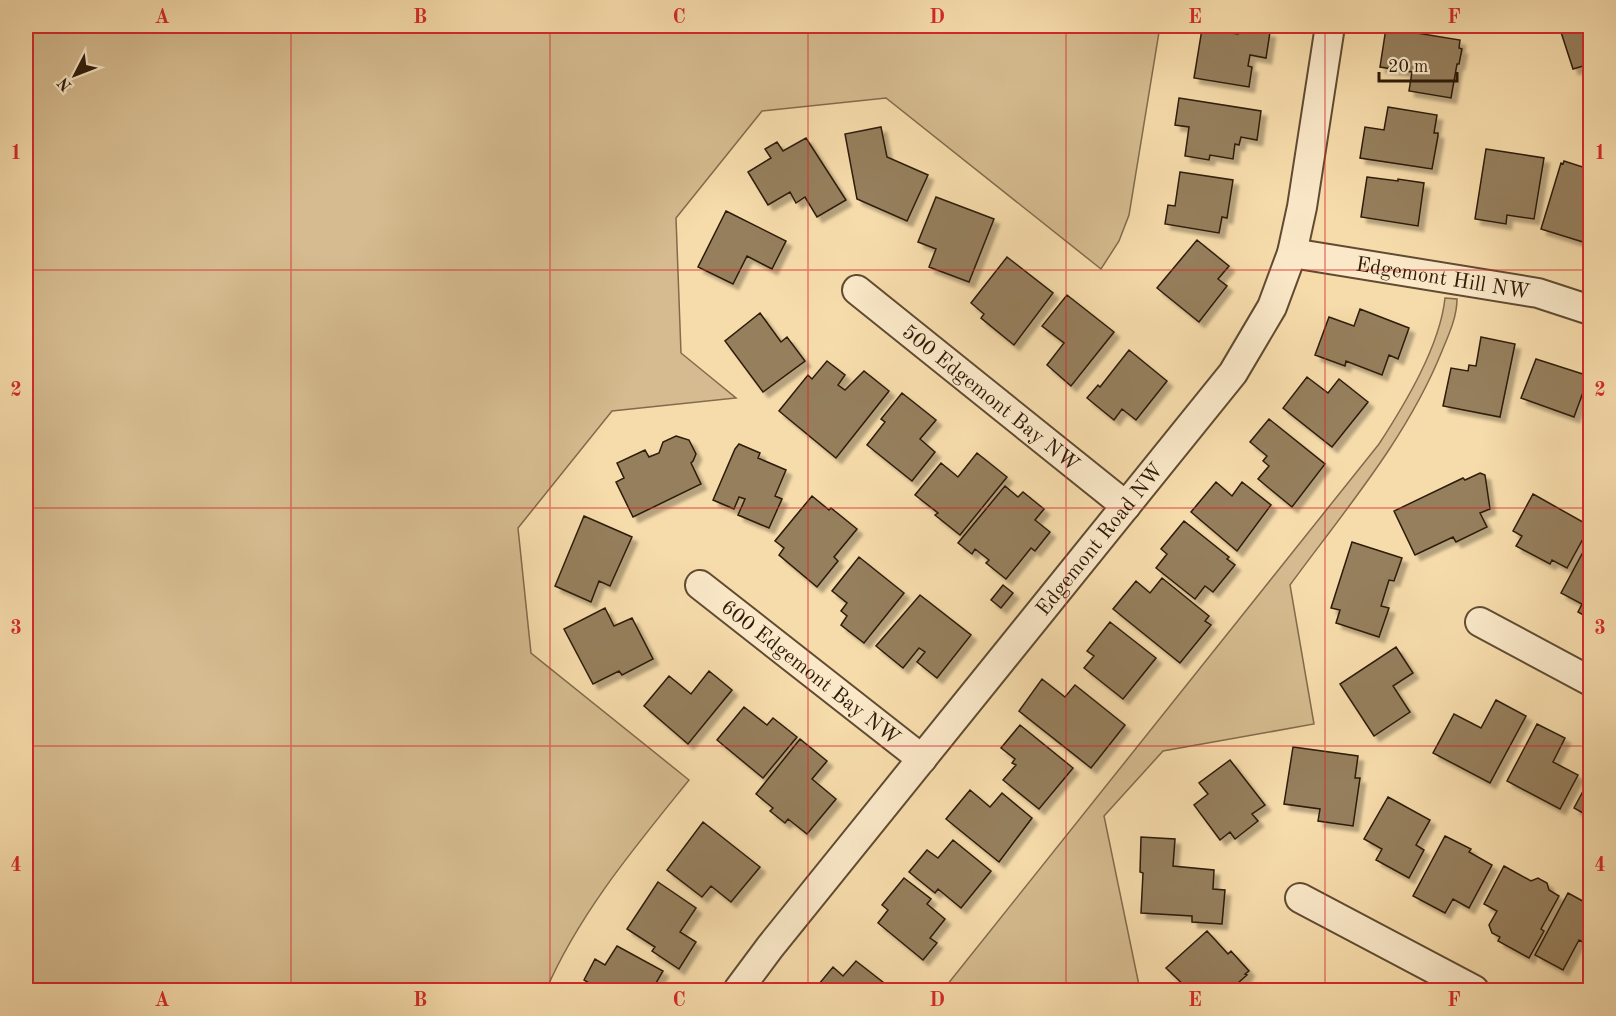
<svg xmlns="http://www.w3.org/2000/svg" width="1616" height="1016" viewBox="0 0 1616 1016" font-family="'Old Standard TT',serif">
<defs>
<filter id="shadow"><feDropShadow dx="5.5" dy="5.5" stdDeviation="1.5" flood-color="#0004"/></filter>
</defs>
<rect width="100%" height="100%" fill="#f7dcab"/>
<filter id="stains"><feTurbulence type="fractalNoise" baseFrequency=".00333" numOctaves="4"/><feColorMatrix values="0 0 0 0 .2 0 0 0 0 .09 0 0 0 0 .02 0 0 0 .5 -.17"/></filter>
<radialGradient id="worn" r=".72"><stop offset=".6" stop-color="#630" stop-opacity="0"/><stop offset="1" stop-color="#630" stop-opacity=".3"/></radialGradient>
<path fill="#d5bb8f" stroke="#816b4c" stroke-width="1.5" d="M26 26H1160L1129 215 1119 241 1101 269 886 98 762 111 676 218 681 353 736 398 612 411 518 528 531 653 689 780C635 847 580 912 546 990H26Z
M1445 298 1457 299C1457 317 1449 334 1442 351 1407 438 1345 510 1290 585L1314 724 1163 751 1104 816 1140 990H943L1379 444C1405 404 1440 346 1445 298Z"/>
<path fill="#967f5d" stroke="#2d1b09" stroke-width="1.5" filter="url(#shadow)" d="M1559 26H1590V64L1573 69Z
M1239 27 1270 32 1266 58 1250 55 1248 66 1252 67 1249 87 1194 78 1202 29 1238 34Z
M1386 28 1460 40 1459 48 1462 49 1459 64H1457L1451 98 1409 91 1412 72 1380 67Z
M1179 98 1261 111 1257 140 1241 137 1239 145 1235 144 1233 159 1210 155 1209 160 1185 156 1189 127 1175 125Z
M1388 107 1437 115 1434 133H1438V136L1432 169 1360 158 1365 127 1384 130Z
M881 127 887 157 928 175 907 221 857 199 845 134Z
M806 138 846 200 817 217 805 197 796 203 790 192 768 205 748 172 771 158 765 149 777 142 783 151Z
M1486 149 1544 158 1534 219 1507 215 1506 224 1475 219Z
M1564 161 1589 169 1590 172V216L1583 242 1541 229 1561 163 1563 164Z
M1180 172 1233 180 1227 218 1222 217 1219 233 1165 224 1168 205 1175 206Z
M1367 177 1398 181V179L1424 183 1418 226 1361 217Z
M936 197 994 219 969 282 929 267 936 249 918 242Z
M726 211 786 241 772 269 747 256 733 284 698 267Z
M1197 240 1229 266 1218 279 1227 286 1199 322 1157 288Z
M1007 257 1053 293 1014 345 981 318 984 314 971 303Z
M1067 295 1114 332 1071 386 1047 365 1064 343 1042 326Z
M1360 309 1409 328 1398 359 1389 355 1382 375 1346 361 1345 366 1315 355 1329 317 1354 326Z
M760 313 781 342 787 337 805 361 763 392 725 341Z
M1481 337 1515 344 1500 417 1443 406 1451 368 1468 371 1469 365 1476 366Z
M1129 350 1167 381 1136 420 1122 409 1114 420 1087 398 1098 385 1100 387Z
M1536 359 1589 376 1574 417 1521 398Z
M827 361 845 375 838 385 845 390 864 371 889 391 836 458 779 411 808 375 812 379Z
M1307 377 1328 393 1339 379 1368 402 1332 447 1283 408Z
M902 393 936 420 920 439 935 452 912 481 867 445 885 422 881 419Z
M1269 419 1325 464 1292 507 1258 479 1269 466 1263 461 1267 456 1250 442Z
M676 436 689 440 696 454 693 461 691 463 701 484 633 517 616 482 624 478 617 463 645 450 649 457 659 453 663 442Z
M739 444 760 453 758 458 786 470 775 496 782 499 769 528 738 515 745 499 739 497 734 509 713 500 735 449Z
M977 453 1007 477 960 535 935 515 938 513 915 495 941 463 958 477Z
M1480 473 1485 475 1490 509 1480 513 1487 527 1456 542 1453 537 1415 555 1394 511 1463 478 1465 480Z
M1216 482 1232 496 1242 482 1271 505 1237 551 1191 512Z
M1005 486 1018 497 1023 492 1044 509 1035 520 1050 532 1035 551 1031 548 1006 579 986 563 989 560 975 549 972 554 958 543Z
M1533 494 1590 526 1567 568 1552 560 1550 564 1516 546 1522 536 1513 531Z
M812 496 829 510 831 508 857 529 834 557 838 561 817 587 779 555 784 548 775 541Z
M584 516 632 537 610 586 599 581 591 602 555 586Z
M1184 521 1229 557 1227 559 1235 565 1213 592 1205 586 1195 599 1156 568 1167 554 1161 549Z
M1589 541 1590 542V619L1578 612 1582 604 1561 593Z
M1352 542 1402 558 1394 581 1389 580 1381 606 1389 608 1379 637 1336 623 1340 610 1331 608Z
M859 557 904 593 864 643 841 625 847 616 841 611 847 603 832 591Z
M1162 578 1209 616 1205 621 1211 625 1180 663 1113 609 1136 581 1150 593Z
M1003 585 1013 593 1001 608 991 600Z
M920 595 971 635 937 678 917 662 925 652 919 648 903 668 876 646Z
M605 608 614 626 632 618 653 659 622 675 619 671 593 684 564 629Z
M1110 622 1156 658 1123 699 1084 668 1094 656 1087 651Z
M1396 647 1413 673 1393 686 1410 712 1374 736 1340 684Z
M709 671 732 690 688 744 644 706 669 676 691 694Z
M1042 679 1065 697 1075 685 1125 725 1091 768 1019 711Z
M1496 700 1526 716 1490 783 1433 753 1454 714 1481 728Z
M744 707 767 725 773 718 797 737 763 778 717 740Z
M1537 724 1565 738 1553 762 1578 775 1560 809 1507 781Z
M1020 725 1073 768 1039 809 1003 780 1016 765 1012 763 1015 759 1001 748Z
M800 739 827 761 812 779 836 799 807 834 788 819 785 823 770 811 773 808 756 794Z
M1293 747 1358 756 1355 778H1360L1353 826 1318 821 1320 809 1284 804Z
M1230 760 1265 805 1252 814 1258 821 1235 839 1230 832 1220 840 1194 805 1208 794 1199 783Z
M1590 778V817L1574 808Z
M970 790 990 807 1002 793 1032 818 999 862 946 819Z
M1388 797 1430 820 1416 845 1424 850 1409 878 1376 860 1382 849 1364 839Z
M703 822 760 867 731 902 711 886 702 897 667 870Z
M1445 836 1471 849 1469 852 1492 865 1469 908 1453 899 1445 913 1413 896Z
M1141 837 1175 839 1173 866 1214 870 1213 889 1225 890 1222 924 1192 922V916L1141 913 1143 873 1140 872Z
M953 840 991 871 961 908 938 889 935 893 909 872 927 850 938 858Z
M1504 866 1531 881 1538 878 1547 883 1549 890 1559 896 1541 929 1544 931 1529 958 1498 941 1500 937 1492 933 1489 925 1497 911 1484 904Z
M904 878 931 899 927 904 945 919 930 938 937 943 923 960 878 923 888 910 882 905Z
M658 882 696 908 680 932 696 942 679 969 652 951 655 947 627 929Z
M1568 893 1590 905V946L1579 940 1563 970 1535 955Z
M1207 931 1228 954 1231 951 1249 971 1245 974 1247 975 1230 990H1189L1166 968Z
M617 946 663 971 652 990H591L594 986 584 980 595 959 605 965Z
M856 961 893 990H814L833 967 843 976Z"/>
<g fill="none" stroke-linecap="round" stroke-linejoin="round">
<defs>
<g id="street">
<path id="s1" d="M1292 253 1538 293 1590 310"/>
<path id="s2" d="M857 290 1126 506"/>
<path id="s3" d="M700 585 922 759"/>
<path d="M1480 622 1590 681"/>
<path d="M1300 898 1474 990"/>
<path id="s4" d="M738 990 770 947 1233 373 1272 307 1292 253 1302 207 1330 26"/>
</g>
</defs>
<use href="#street" stroke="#604b32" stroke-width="32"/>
<use href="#street" stroke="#fae8c8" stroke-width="28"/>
</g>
<path fill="none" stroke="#d62828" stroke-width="1.5" stroke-opacity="0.55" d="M291 26V990M550 26V990M808 26V990M1066 26V990M1325 26V990M26 270H1590M26 508H1590M26 746H1590"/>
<g text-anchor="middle" stroke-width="4.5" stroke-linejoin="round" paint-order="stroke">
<g font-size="21" fill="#2d1b09" stroke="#fae8c8">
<text dy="7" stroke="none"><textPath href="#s1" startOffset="153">Edgemont Hill NW</textPath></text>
<text dy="7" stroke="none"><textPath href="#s2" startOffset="172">500 Edgemont Bay NW</textPath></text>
<text dy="7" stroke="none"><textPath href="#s4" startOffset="578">Edgemont Road NW</textPath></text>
<text dy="7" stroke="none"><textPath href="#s3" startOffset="141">600 Edgemont Bay NW</textPath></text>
</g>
</g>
<rect width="1616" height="1016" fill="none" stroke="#f7dcab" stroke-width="66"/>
<g transform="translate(75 75) rotate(228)" stroke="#fae8c8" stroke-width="4.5" paint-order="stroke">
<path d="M0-4.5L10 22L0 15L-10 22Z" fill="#2d1b09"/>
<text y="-9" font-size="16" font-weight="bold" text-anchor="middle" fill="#2d1b09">N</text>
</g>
<path d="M1379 72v9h78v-9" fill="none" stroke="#2d1b09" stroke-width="3"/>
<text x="1388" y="72" font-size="18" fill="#2d1b09" stroke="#fae8c8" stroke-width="4.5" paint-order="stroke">20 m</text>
<rect x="33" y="33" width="1550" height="950" fill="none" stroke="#d62828" stroke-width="2"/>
<g font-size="20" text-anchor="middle" font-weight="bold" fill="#d62828">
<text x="162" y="23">A</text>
<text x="420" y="23">B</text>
<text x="679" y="23">C</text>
<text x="937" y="23">D</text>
<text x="1195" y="23">E</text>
<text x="1454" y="23">F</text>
<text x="16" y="159">1</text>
<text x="1600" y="159">1</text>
<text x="16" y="396">2</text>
<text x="1600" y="396">2</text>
<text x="16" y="634">3</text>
<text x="1600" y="634">3</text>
<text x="16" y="871">4</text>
<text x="1600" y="871">4</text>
<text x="162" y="1006">A</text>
<text x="420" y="1006">B</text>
<text x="679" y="1006">C</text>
<text x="937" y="1006">D</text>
<text x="1195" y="1006">E</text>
<text x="1454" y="1006">F</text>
</g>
<rect width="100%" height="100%" filter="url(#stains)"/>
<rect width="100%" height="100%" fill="url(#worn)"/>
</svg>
